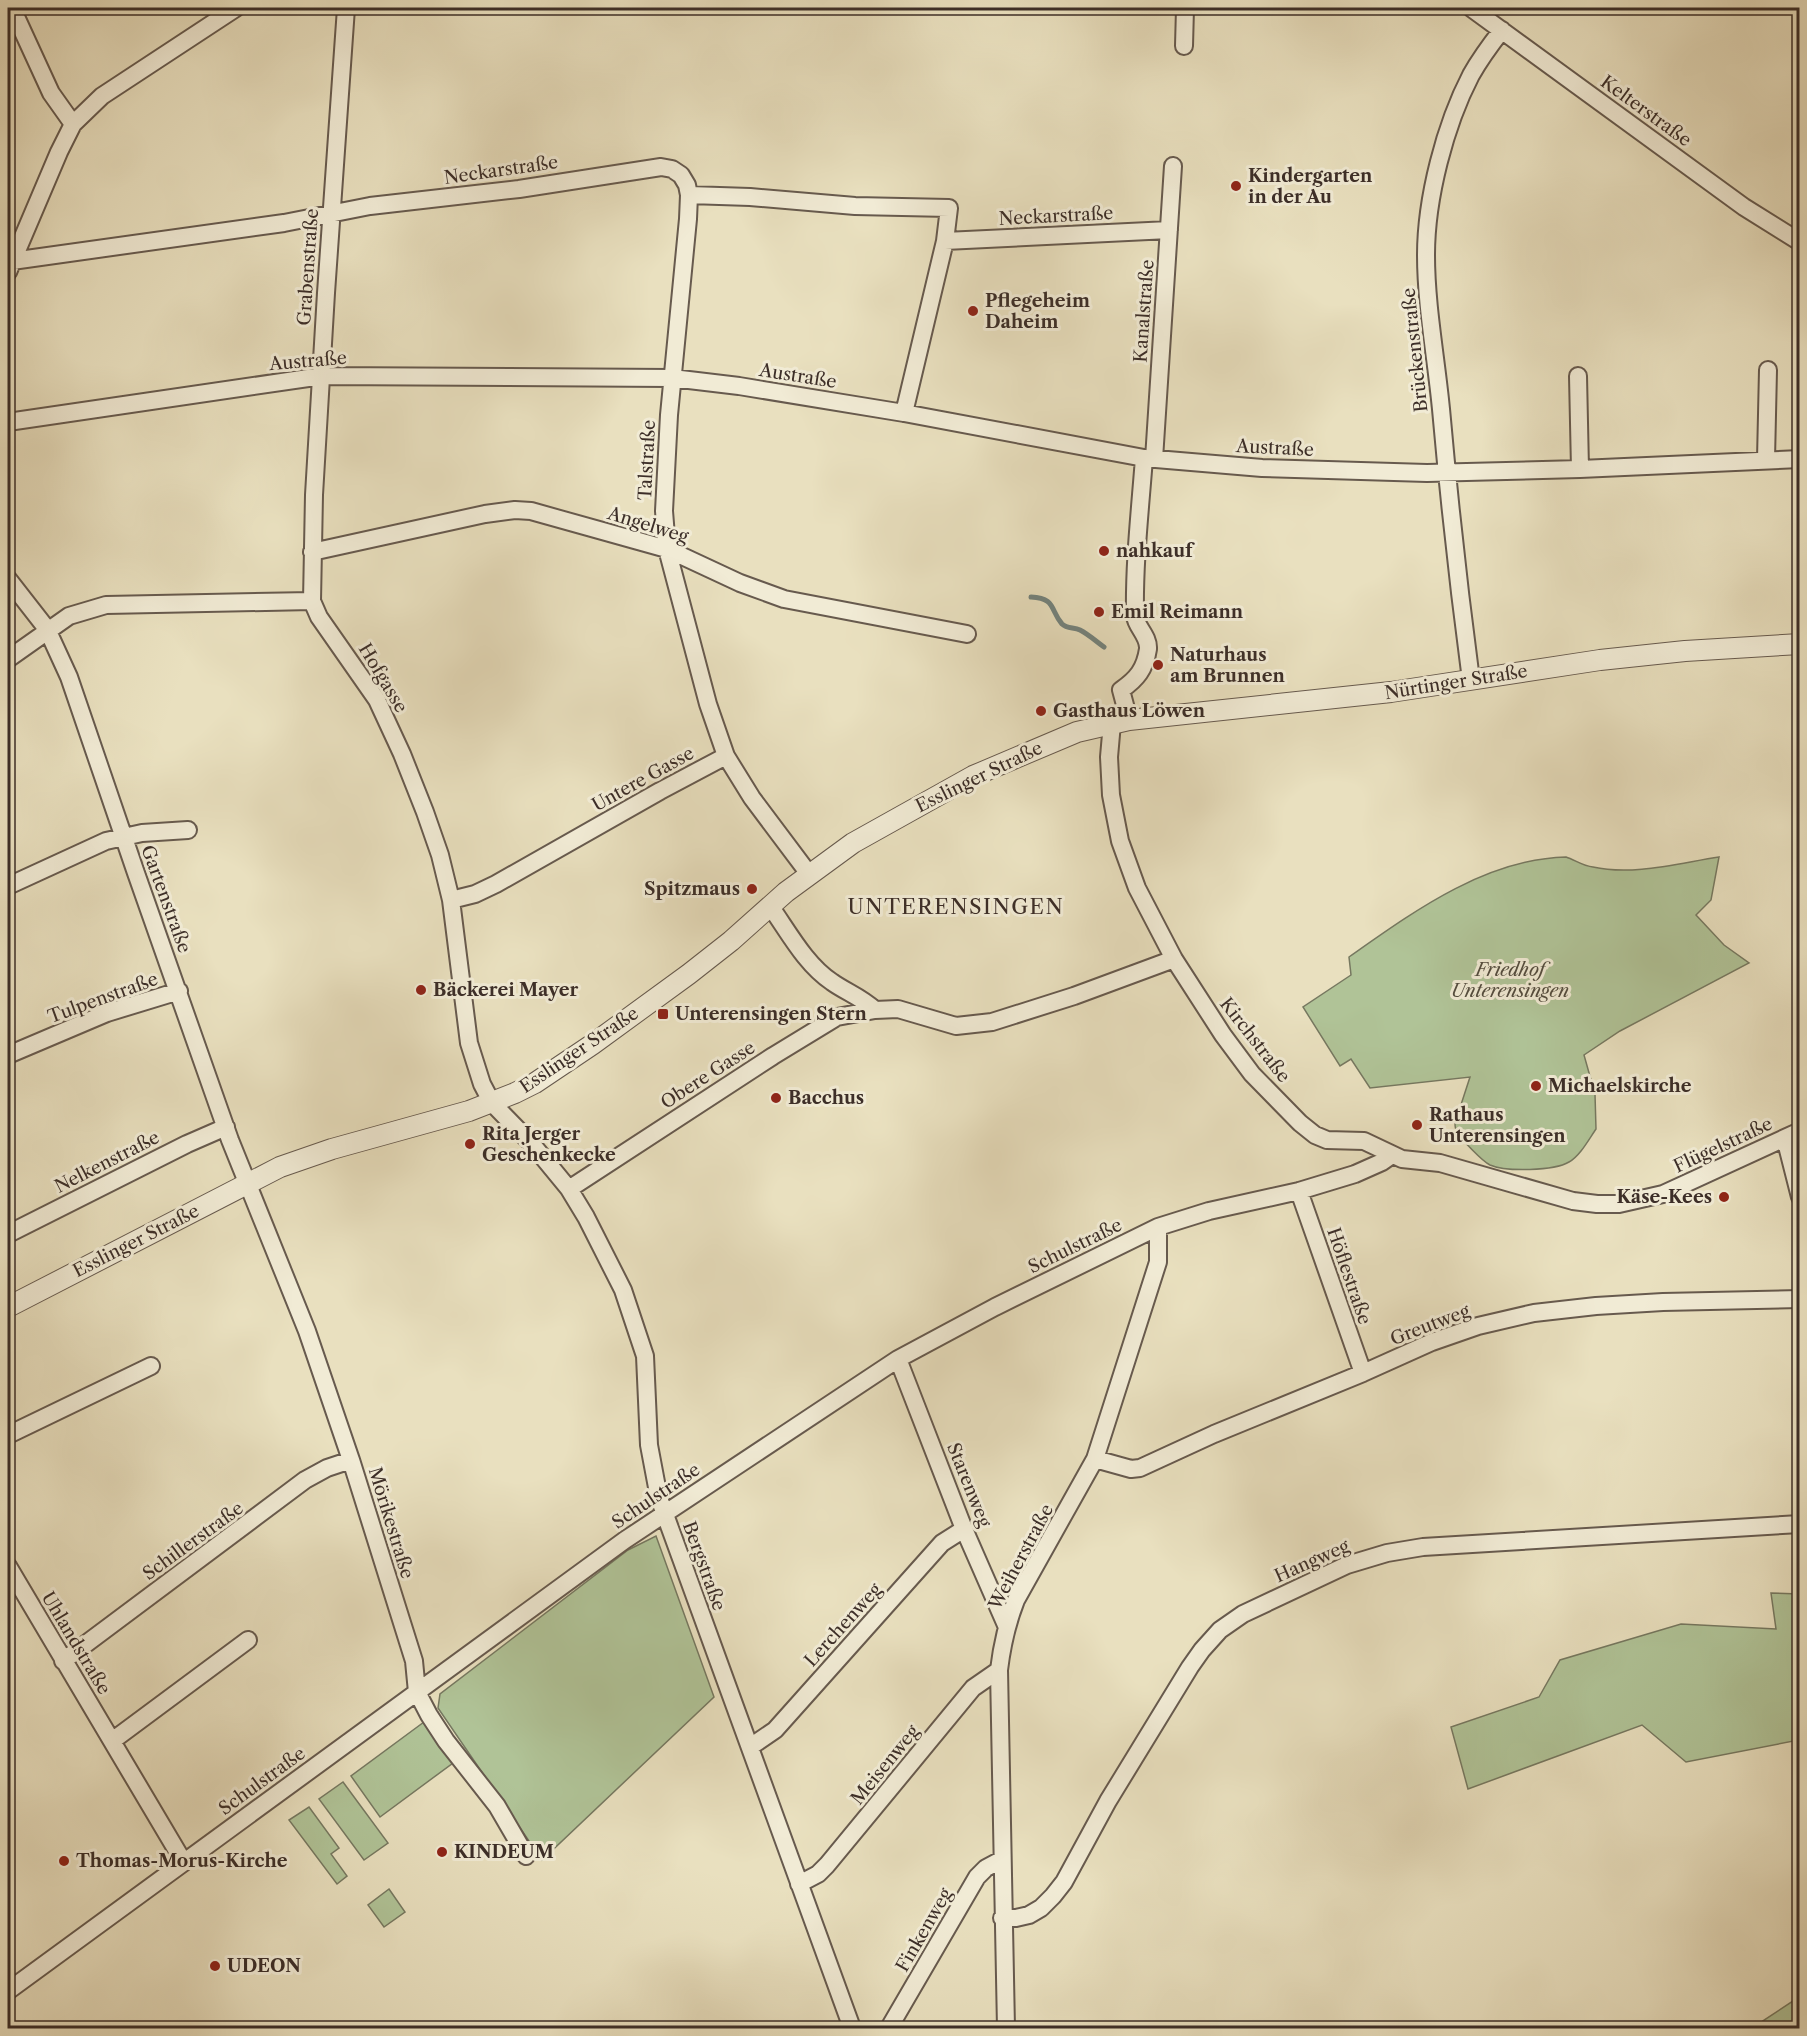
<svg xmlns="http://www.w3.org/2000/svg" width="1807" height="2036" viewBox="0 0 1807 2036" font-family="'Libre Caslon Text',serif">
<rect width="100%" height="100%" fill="#e9e0bf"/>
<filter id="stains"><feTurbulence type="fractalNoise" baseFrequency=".00333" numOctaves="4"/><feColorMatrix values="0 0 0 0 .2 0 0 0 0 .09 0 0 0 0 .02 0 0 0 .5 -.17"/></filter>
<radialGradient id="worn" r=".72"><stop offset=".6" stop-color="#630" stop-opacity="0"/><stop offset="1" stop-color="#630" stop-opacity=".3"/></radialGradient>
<path fill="#b0c397" stroke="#767860" stroke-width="1.5" d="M1566 857C1575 860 1583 866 1593 867 1633 876 1679 863 1719 857L1711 900 1696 915 1724 945 1749 963 1620 1031 1584 1055 1595 1094 1596 1129C1589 1139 1580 1156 1569 1162 1554 1171 1506 1172 1490 1165 1482 1161 1462 1140 1457 1132 1455 1129 1455 1126 1455 1123L1470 1077 1370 1088 1351 1059 1340 1066 1303 1007 1351 975 1349 957C1413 912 1485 859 1566 857Z
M656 1536 714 1697 542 1860 438 1708 440 1694 628 1550Z
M1771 1593 1799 1594V1740L1686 1762 1642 1725 1468 1789 1451 1727 1539 1697 1560 1660 1681 1624 1776 1629Z
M424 1722 453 1763 380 1817 351 1776Z
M343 1782 388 1843 364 1860 319 1799Z
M309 1807 339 1848 331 1854 347 1876 337 1884 289 1820Z
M389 1889 405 1912 384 1927 368 1905Z
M1799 1997V2028H1752Z"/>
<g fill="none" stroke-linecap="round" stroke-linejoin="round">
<path stroke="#73837e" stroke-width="5" d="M1031 597C1056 598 1050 610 1062 624 1067 629 1074 627 1080 630 1088 634 1097 642 1104 647"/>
<defs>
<path id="minor" d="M12 8 51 93 73 124
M346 8 326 293 314 495 312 601 319 617 377 700 402 754 425 812 440 855 451 900 469 1043 482 1084 492 1103 532 1144 569 1189 586 1217 623 1290 645 1356 649 1445 659 1498 852 2028
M1471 8 1744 207 1800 242
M1184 46 1185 8
M689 195 750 197 855 206 949 208 945 241 1169 230
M12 261 284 223 370 206 519 189 661 167 672 169 681 175 687 185 689 195 688 219 669 415 664 511 667 549 708 704 726 756 752 798 809 874
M8 272 59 152 73 124 102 96 236 8
M1578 376 1580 469
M904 413 945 241
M8 422 322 376 672 378 739 386 904 413 1144 458 1262 468 1427 473 1580 469 1800 459
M1154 459 1173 166
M1766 459 1768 370
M312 552 485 514 515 510 531 511 667 549 740 583 784 599 967 634
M8 579 47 629 69 677 136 873 230 1140 307 1331 351 1460 414 1661 417 1692 429 1715 446 1741 497 1806 526 1856
M8 659 69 616 106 605 312 601
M1471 680C1459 590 1449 499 1441 409 1436 357 1426 306 1426 255 1426 198 1445 125 1471 75 1480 59 1491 44 1502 30
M1129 720 1121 690C1137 679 1145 669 1148 649 1149 636 1136 627 1135 616 1134 563 1140 511 1144 458
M1112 723 1109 757 1111 795 1120 841 1137 888 1174 959 1223 1035 1252 1074 1300 1123 1315 1135 1327 1140 1364 1141 1402 1159 1440 1163 1573 1201 1597 1204H1619L1663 1194 1800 1131
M8 886 106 841 142 833 188 830
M451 900 475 894 496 884 660 791 726 756
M770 906C788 931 805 964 832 982 846 992 861 997 875 1010
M8 1055 107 1013 179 991
M1785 1138 1800 1197
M569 1189 773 1056 837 1017 875 1010 898 1009 956 1026 992 1022 1074 996 1174 959
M1299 1191 1363 1373
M8 1234 187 1144 226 1127
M898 1359 964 1529 1006 1625
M8 1435 151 1366
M1095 1459 1131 1469 1140 1468 1214 1434 1363 1373 1432 1342 1478 1326 1534 1313 1596 1306 1663 1302 1800 1299
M8 1566 183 1861
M63 1661 305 1480 327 1468 351 1460
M112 1741 248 1640
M750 1747 775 1730 942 1543 964 1529
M799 1884 818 1874 827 1865 973 1688 999 1670
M1002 1918H1016L1029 1915 1041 1908 1053 1896 1064 1882 1108 1801 1190 1667 1202 1650 1220 1630 1243 1614 1347 1565 1387 1553 1423 1547 1800 1524
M8 1991 625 1540 898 1359 995 1307 1158 1227 1209 1211 1299 1191 1355 1174 1382 1162 1392 1155
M889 2028 977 1877 986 1868 1001 1860
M1006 2028 999 1670C1002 1645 1007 1623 1016 1600L1095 1459 1158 1262V1227"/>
<path id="tertiary" d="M8 1307 280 1167 332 1149 469 1111 515 1093 535 1083 593 1044 689 974 731 941 786 892 853 843 973 776 1077 732 1129 720 1391 692 1600 660 1685 651 1800 644"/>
</defs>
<use href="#minor" stroke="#675a4e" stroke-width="20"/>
<use href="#tertiary" stroke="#675a4e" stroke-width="22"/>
<use href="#minor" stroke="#f1ebd5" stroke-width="16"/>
<use href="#tertiary" stroke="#f1ebd5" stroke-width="20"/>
</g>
<g fill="#8f2418" stroke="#f1ebd5" stroke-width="2">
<circle cx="1236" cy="186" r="6"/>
<circle cx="973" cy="311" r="6"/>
<circle cx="1104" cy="551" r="6"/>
<circle cx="1099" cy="612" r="6"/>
<circle cx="1158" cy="665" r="6"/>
<circle cx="1041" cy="711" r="6"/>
<circle cx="752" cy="889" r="6"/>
<circle cx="421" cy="990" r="6"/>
<rect x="657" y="1008" width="12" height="12" rx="3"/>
<circle cx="1536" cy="1086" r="6"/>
<circle cx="776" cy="1098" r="6"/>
<circle cx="1417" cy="1125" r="6"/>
<circle cx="470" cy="1144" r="6"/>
<circle cx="1724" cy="1197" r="6"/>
<circle cx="442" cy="1852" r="6"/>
<circle cx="64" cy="1861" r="6"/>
<circle cx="215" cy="1966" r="6"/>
</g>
<g text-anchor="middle" stroke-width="6" stroke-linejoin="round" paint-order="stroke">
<g font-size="18" fill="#3c2e28" stroke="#f1ebd5">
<text transform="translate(1646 111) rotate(36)" y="6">Kelterstraße</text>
<text transform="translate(501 170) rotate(-8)" y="6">Neckarstraße</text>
<text transform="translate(1056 216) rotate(-3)" y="6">Neckarstraße</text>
<text transform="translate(308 267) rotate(-86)" y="6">Grabenstraße</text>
<text transform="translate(1144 311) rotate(-86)" y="6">Kanalstraße</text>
<text transform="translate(1415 350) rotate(-96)" y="6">Brückenstraße</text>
<text transform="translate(308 361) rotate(-5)" y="6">Austraße</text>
<text transform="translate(798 376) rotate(9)" y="6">Austraße</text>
<text transform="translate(1275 448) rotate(3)" y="6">Austraße</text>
<text transform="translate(647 460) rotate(-87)" y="6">Talstraße</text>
<text transform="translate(648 525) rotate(17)" y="6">Angelweg</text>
<text transform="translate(383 678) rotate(59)" y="6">Hofgasse</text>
<text transform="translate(1456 682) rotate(-9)" y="6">Nürtinger Straße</text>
<text transform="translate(979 777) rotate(-26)" y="6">Esslinger Straße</text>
<text transform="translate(643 779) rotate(-29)" y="6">Untere Gasse</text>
<text transform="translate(166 899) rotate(70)" y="6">Gartenstraße</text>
<text transform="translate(103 998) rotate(-20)" y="6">Tulpenstraße</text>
<text transform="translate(1255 1040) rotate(52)" y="6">Kirchstraße</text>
<text transform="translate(579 1050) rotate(-34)" y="6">Esslinger Straße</text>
<text transform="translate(708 1075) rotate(-33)" y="6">Obere Gasse</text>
<text transform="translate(1723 1145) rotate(-25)" y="6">Flügelstraße</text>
<text transform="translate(107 1162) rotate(-27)" y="6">Nelkenstraße</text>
<text transform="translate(136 1241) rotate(-27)" y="6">Esslinger Straße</text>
<text transform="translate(1075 1246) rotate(-26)" y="6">Schulstraße</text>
<text transform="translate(1349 1276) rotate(71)" y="6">Höflestraße</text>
<text transform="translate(1430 1325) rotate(-21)" y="6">Greutweg</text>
<text transform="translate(969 1485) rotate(68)" y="6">Starenweg</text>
<text transform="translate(656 1496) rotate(-34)" y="6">Schulstraße</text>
<text transform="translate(391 1523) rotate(73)" y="6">Mörikestraße</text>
<text transform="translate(193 1541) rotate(-36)" y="6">Schillerstraße</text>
<text transform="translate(1021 1557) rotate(-62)" y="6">Weiherstraße</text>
<text transform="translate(1312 1561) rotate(-24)" y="6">Hangweg</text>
<text transform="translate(704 1566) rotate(70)" y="6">Bergstraße</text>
<text transform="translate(843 1625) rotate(-48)" y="6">Lerchenweg</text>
<text transform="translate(76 1643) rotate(59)" y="6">Uhlandstraße</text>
<text transform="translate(885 1765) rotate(-51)" y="6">Meisenweg</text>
<text transform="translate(262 1781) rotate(-36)" y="6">Schulstraße</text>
<text transform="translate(924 1930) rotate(-60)" y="6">Finkenweg</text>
</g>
<g font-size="18" font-weight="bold" fill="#3c2e28" stroke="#f1ebd5" text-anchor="start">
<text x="1248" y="182">Kindergarten<tspan x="1248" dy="21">in der Au</tspan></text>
<text x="985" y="307">Pflegeheim<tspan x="985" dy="21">Daheim</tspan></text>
<text x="1116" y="557">nahkauf</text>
<text x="1111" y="618">Emil Reimann</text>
<text x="1170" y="661">Naturhaus<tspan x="1170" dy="21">am Brunnen</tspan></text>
<text x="1053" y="717">Gasthaus Löwen</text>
<text x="740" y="895" text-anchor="end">Spitzmaus</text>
<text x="433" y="996">Bäckerei Mayer</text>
<text x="675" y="1020">Unterensingen Stern</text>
<text x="1548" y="1092">Michaelskirche</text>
<text x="788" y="1104">Bacchus</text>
<text x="1429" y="1121">Rathaus<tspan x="1429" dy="21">Unterensingen</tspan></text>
<text x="482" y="1140">Rita Jerger<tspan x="482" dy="21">Geschenkecke</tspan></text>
<text x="1712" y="1203" text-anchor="end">Käse-Kees</text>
<text x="454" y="1858">KINDEUM</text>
<text x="76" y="1867">Thomas-Morus-Kirche</text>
<text x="227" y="1972">UDEON</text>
</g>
<g font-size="18" font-style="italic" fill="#534c3e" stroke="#f1ebd5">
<text x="1510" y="976">Friedhof<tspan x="1510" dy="21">Unterensingen</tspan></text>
</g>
<g font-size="21" letter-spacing="1.5" fill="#3c2e28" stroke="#f1ebd5">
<text x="956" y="914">UNTERENSINGEN</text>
</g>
</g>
<rect width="1807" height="2036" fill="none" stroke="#e9e0bf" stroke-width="30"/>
<rect x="9" y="9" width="1789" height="2018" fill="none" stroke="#3c2e28" stroke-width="3"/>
<rect x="15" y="15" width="1777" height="2006" fill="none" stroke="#3c2e28" stroke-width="1.5"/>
<rect width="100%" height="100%" filter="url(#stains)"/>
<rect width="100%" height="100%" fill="url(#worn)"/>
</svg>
